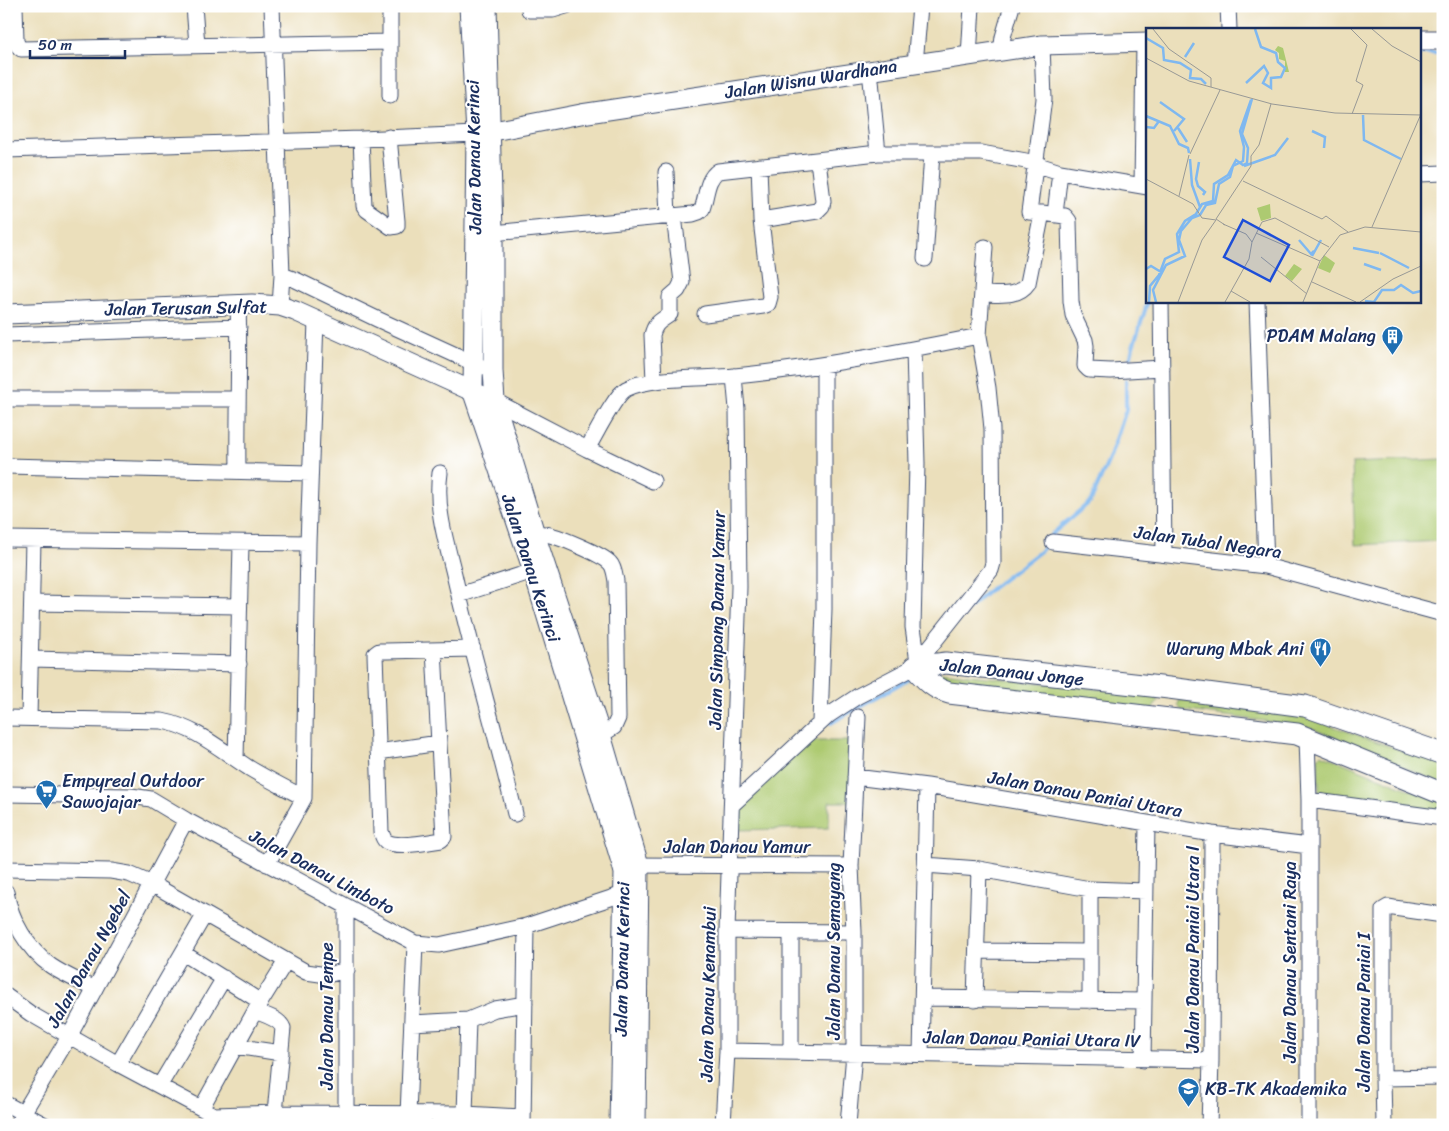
<svg xmlns="http://www.w3.org/2000/svg" width="1449" height="1131" viewBox="0 0 1449 1131" font-family="Sriracha,sans-serif">
<rect width="100%" height="100%" fill="#fff"/>
<filter id="ink" filterUnits="userSpaceOnUse"><feTurbulence type="fractalNoise" baseFrequency=".02" numOctaves="2"/><feDisplacementMap in="SourceGraphic" scale="10" xChannelSelector="R" yChannelSelector="G"/><feConvolveMatrix kernelMatrix="1 2 1 2 8 2 1 2 1" color-interpolation-filters="sRGB"/></filter>
<filter id="wash" filterUnits="userSpaceOnUse"><feTurbulence type="fractalNoise" baseFrequency=".0096" numOctaves="4" result="noise"/><feDisplacementMap in="SourceGraphic" scale="20" xChannelSelector="R" yChannelSelector="G"/><feGaussianBlur stdDeviation="1.12" result="paint"/><feColorMatrix in="noise" values="0 0 0 0 0 0 0 0 0 0 0 0 0 0 0 0 0 1.4 0 .05"/><feComposite in="paint" operator="in"/></filter>
<g filter="url(#wash)">
<rect width="100%" height="100%" fill="#ebdfbb"/>
<path fill="#adca71" stroke="#647c68" d="M1443 459V541L1355 545 1352 463Z
M941 672 1152 695 1156 698 1158 702 1152 709 950 685 939 677Z
M1183 700 1301 715 1443 765V784L1309 727 1181 710 1178 705 1179 701Z
M811 741H852L850 802H829V828L736 830 738 808Z
M1321 754 1443 803V813L1321 794 1319 792 1318 758Z"/>
<g fill="none" stroke-linecap="round" stroke-linejoin="round">
<path stroke="#7fb8f0" stroke-width="4" d="M1420 53H1443
M1130 360 1133 347 1148 301
M969 608 992 588 1042 550 1052 534 1091 501 1110 457 1126 410V380
M831 723 910 678"/>
</g>
</g>
<g filter="url(#ink)">
<g fill="none" stroke-linecap="round" stroke-linejoin="round">
<defs>
<path id="minor" d="M15 6 16 41 18 46 21 49 390 42
M194 6 197 45
M272 6 282 275 280 306
M390 6V96
M1228 6 1229 29
M529 10H553L566 6
M1001 52 1003 37 1012 6
M969 57 972 6
M915 64 920 6
M870 70 878 153
M361 139 364 206 367 210 391 227 397 226V221L389 137
M6 150 361 139 476 134
M666 172 668 216
M1420 174 1443 173
M1142 186 1144 42
M1042 213 1065 216 1069 221 1071 301 1073 315 1085 340 1086 346 1085 366 1089 370 1111 371 1162 368
M1055 214 1060 172
M761 220 817 211 822 206 823 201 818 160
M493 233 693 214 699 212 702 209C707 196 706 179 718 171L878 153H981L1026 161 1060 172 1148 187
M925 259 932 153
M282 275 296 280 377 319 482 367
M982 294C998 294 1018 298 1028 283L1042 213 1029 212 1044 99 1042 45
M1161 301 1164 554
M1257 301 1266 566
M705 314 763 306 768 304 770 297 761 220 759 166
M6 335 239 327
M979 336 985 247
M914 349 917 464 913 627 918 662
M654 381 652 335C655 322 661 321 670 314V297L678 290 682 282 674 216
M6 399H237
M495 401 587 449C595 436 615 395 626 389 649 376 707 379 735 376 817 368 898 352 979 336L988 388 992 429 993 563 991 570 914 667 858 696 829 715 732 805
M587 449 653 481
M6 466 310 473
M238 470C237 415 240 359 238 304
M440 473C435 507 446 541 454 574 472 654 496 733 515 814
M526 537C532 535 538 533 545 534 556 535 603 555 610 563 614 567 615 576 616 581L618 718 614 727 601 735
M6 539 308 543
M1053 542 1266 566 1443 614
M459 595 533 571
M32 603 239 606
M434 650 444 837 441 840C429 842 398 848 387 842 383 840 383 836 381 832L375 654 379 651H386L473 649
M31 659 239 664
M6 718 162 721C195 727 221 750 249 768 267 779 286 788 304 798
M29 718 33 540
M820 722 824 609V365
M1307 738 1309 800V1125
M378 752 439 743
M236 759 241 543
M855 777 927 786 1212 834 1309 846
M6 794 131 796 151 799 186 820 415 943 439 945 526 926 623 894
M1309 800 1443 818
M267 864 304 798 308 543 316 321
M629 865 851 866
M925 865 979 869 1090 889 1145 891
M6 869 111 871 129 874 152 884 306 972 327 975 347 970
M6 892C11 920 27 949 51 966 64 975 81 982 95 989
M727 931 854 932
M791 933V1051
M978 951 1090 952
M183 953 261 1002
M6 996 31 1014 118 1064 214 1115 275 1113 465 1114 523 1117
M923 998 1144 1001
M975 1000 979 869
M1090 1001V889
M255 1011C264 1015 279 1018 283 1028L275 1113
M412 1023 468 1020 495 1009 525 1004
M235 1046 281 1053
M727 1051 1211 1060
M921 1055 927 786
M1143 1060 1147 824
M118 1064 205 914
M1383 1078 1443 1077
M160 1085 224 978
M6 1104 45 1125
M202 1107 255 1011 286 961
M465 1114 468 1020
M408 1115 415 943
M346 1124V908
M16 1125 70 1035 186 820
M523 1125 526 926
M723 1125 727 1051V931L739 587 737 409 734 376
M848 1125 854 1053V932L851 866 858 717
M1209 1125 1211 1060 1212 834
M1384 1125 1383 1078V910L1388 907 1394 908 1443 915"/>
<path id="tertiary" d="M469 6 476 134 473 393 533 571 622 865 624 873 619 1125
M487 6 493 233V371L495 401 535 534 601 735 639 865 636 1125
M1420 40H1443
M478 134 581 114 1042 45 1148 42
M6 314 252 304 280 306 295 311 485 397"/>
<path id="secondary" d="M914 667C926 680 932 688 949 693L1297 734 1443 794
M914 667 946 663 1169 688 1305 706 1443 754"/>
</defs>
<use href="#minor" stroke="#3a496c" stroke-width="17"/>
<use href="#tertiary" stroke="#3a496c" stroke-width="21"/>
<use href="#secondary" stroke="#3a496c" stroke-width="23"/>
<use href="#minor" stroke="#fff" stroke-width="15"/>
<use href="#tertiary" stroke="#fff" stroke-width="19"/>
<use href="#secondary" stroke="#fff" stroke-width="21"/>
</g>
</g>
<defs>
<symbol id="building-pin" viewBox="-11 -11 22 30"><path d="M0 17L-7.5 6A9.5 9.5 0 1 1 7.5 6Z" fill="#1f6fb2" stroke="#fff"/><path d="M-4-6H4V6H1V3H-1V6H-4ZM-2.5-4.3h1.7v1.8h-1.7ZM.8-4.3h1.7v1.8H.8ZM-2.5-1h1.7V.8h-1.7ZM.8-1h1.7V.8H.8Z" fill="#fff"/></symbol>
<symbol id="restaurant-pin" viewBox="-11 -11 22 30"><path d="M0 17L-7.5 6A9.5 9.5 0 1 1 7.5 6Z" fill="#1f6fb2" stroke="#fff"/><path d="M-5-6h1v4h1v-4h1v4h1v-4h1v5L-1.5 .5V6h-2V.5L-5-1ZM5-6V6H3V1.5H1.5Q1.5-4 5-6Z" fill="#fff"/></symbol>
<symbol id="supermarket-pin" viewBox="-11 -11 22 30"><path d="M0 17L-7.5 6A9.5 9.5 0 1 1 7.5 6Z" fill="#1f6fb2" stroke="#fff"/><path d="M-6-5.5h2.5l.6 2H6L4.5 2H-2.5L-4.4-4H-6ZM-1.5 3.2a1.3 1.3 0 1 0 .1 0ZM3 3.2a1.3 1.3 0 1 0 .1 0Z" fill="#fff"/></symbol>
<symbol id="school-pin" viewBox="-11 -11 22 30"><path d="M0 17L-7.5 6A9.5 9.5 0 1 1 7.5 6Z" fill="#1f6fb2" stroke="#fff"/><path d="M0-5L7-2L0 1L-7-2ZM-4 1L0 2.5L4 1V4Q0 6-4 4Z" fill="#fff"/></symbol>
</defs>
<g fill-rule="evenodd">
<use href="#building-pin" x="1380" y="324" width="25" height="34"/>
<use href="#restaurant-pin" x="1308" y="636" width="25" height="34"/>
<use href="#supermarket-pin" x="34" y="778" width="25" height="34"/>
<use href="#school-pin" x="1176" y="1076" width="25" height="34"/>
</g>
<g text-anchor="middle" stroke-width="4" stroke-linejoin="round" paint-order="stroke">
<g font-size="18" fill="#1b2f5e" stroke="#fff">
<text transform="translate(811 79) rotate(-9)" y="6">Jalan Wisnu Wardhana</text>
<text transform="translate(474 157) rotate(-91)" y="6">Jalan Danau Kerinci</text>
<text transform="translate(186 308) rotate(-1)" y="6">Jalan Terusan Sulfat</text>
<text transform="translate(1208 542) rotate(8)" y="6">Jalan Tubal Negara</text>
<text transform="translate(531 568) rotate(72)" y="6">Jalan Danau Kerinci</text>
<text transform="translate(717 620) rotate(-89)" y="6">Jalan Simpang Danau Yamur</text>
<text transform="translate(1012 672) rotate(6)" y="6">Jalan Danau Jonge</text>
<text transform="translate(1085 794) rotate(10)" y="6">Jalan Danau Paniai Utara</text>
<text x="737" y="853">Jalan Danau Yamur</text>
<text transform="translate(322 872) rotate(28)" y="6">Jalan Danau Limboto</text>
<text transform="translate(1193 949) rotate(-90)" y="6">Jalan Danau Paniai Utara I</text>
<text transform="translate(834 951) rotate(-90)" y="6">Jalan Danau Semayang</text>
<text transform="translate(89 959) rotate(-61)" y="6">Jalan Danau Ngebel</text>
<text transform="translate(622 959) rotate(-89)" y="6">Jalan Danau Kerinci</text>
<text transform="translate(1290 962) rotate(-90)" y="6">Jalan Danau Sentani Raya</text>
<text transform="translate(708 994) rotate(-89)" y="6">Jalan Danau Kenambui</text>
<text transform="translate(1364 1012) rotate(-90)" y="6">Jalan Danau Paniai I</text>
<text transform="translate(327 1016) rotate(-90)" y="6">Jalan Danau Tempe</text>
<text transform="translate(1032 1039) rotate(1)" y="6">Jalan Danau Paniai Utara IV</text>
</g>
<g font-size="18" fill="#1b2f5e" stroke="#fff" text-anchor="end">
<text x="1376" y="342">PDAM Malang</text>
<text x="1304" y="655">Warung Mbak Ani</text>
<text x="62" y="787" text-anchor="start">Empyreal Outdoor<tspan x="62" dy="21">Sawojajar</tspan></text>
<text x="1205" y="1095" text-anchor="start">KB-TK Akademika</text>
</g>
</g>
<g transform="translate(1146 28)">
<rect width="275" height="275" fill="#ebdfbb"/>
<path d="M132 18 137 20 143 44H139V33L133 31V25L129 22ZM124 176 125 190 115 193 111 180ZM178 227 189 235 184 245 172 240ZM148 236 156 241 146 253 139 248Z" fill="#adca71"/>
<path fill="none" stroke="#7fb8f0" stroke-width="2.5" d="M0 10 17 20 18 32 34 35 45 42 44 50 55 51 60 56M39 29 48 15M100 55 118 38 122 45 117 55 125 60V50L135 49 139 40 132 34 130 25 115 19 109 1M14 74 38 91 28 103M217 87 218 112 255 131M0 88 24 98 33 116 42 120 43 125M0 99 8 100 13 93M32 100 41 114M166 103 179 109 178 120M44 131 46 157 54 179M53 134 50 151 52 158 59 164 57 167M98 138 129 127 142 110M153 212 165 226 168 223M207 220 233 225M234 225 263 240M166 228 175 212M218 236 235 242M0 241 5 238 15 244M219 273 228 274 236 262H248L255 257 267 265 275 263M3 274 4 258 13 247 19 231 33 224 31 206 39 193 50 186 56 176 67 173 68 156 82 147 90 132 97 137 101 135 102 120 96 106 106 71M10 274 7 262 20 237 39 228 33 212 35 203 46 190 54 187 60 177 69 175 73 156 84 149 87 138 97 133 98 119 94 103 105 72"/>
<path fill="none" stroke="#989996" stroke-width="1" d="M7 1 23 21 65 50V59M205 1 221 17 210 53 217 57 206 86M226 1 246 18 275 34M0 30 43 53 126 76 189 85 275 87M44 126 74 62M0 151 47 176 56 190 70 192 56 212 32 274M97 153 176 191 180 188 202 204M33 168 43 127M77 196 100 206 106 214M79 197 70 191 105 138V128L113 117 125 76M226 199 275 86M110 205 174 233M115 229 161 266M166 254 210 274M85 263 104 274M79 274 103 231 106 214 116 194 129 190 183 219M157 274 174 233 194 207 219 199 275 204M214 274 247 251 275 238"/>
<path fill="#1d4ed8" fill-opacity="0.15" stroke="#1d4ed8" stroke-width="2.5" d="M97 192 143 217 124 253 78 229Z"/>
<rect width="275" height="275" fill="none" stroke="#1b2f5e" stroke-width="2.5"/>
</g>
<rect width="1449" height="1131" fill="none" stroke="#fff" stroke-width="25"/>
<path d="M30 50v8h95v-8" fill="none" stroke="#1b2f5e" stroke-width="2.5"/>
<text x="38" y="50" font-size="15" fill="#1b2f5e" stroke="#ffffff" stroke-width="4" paint-order="stroke">50 m</text>
</svg>
